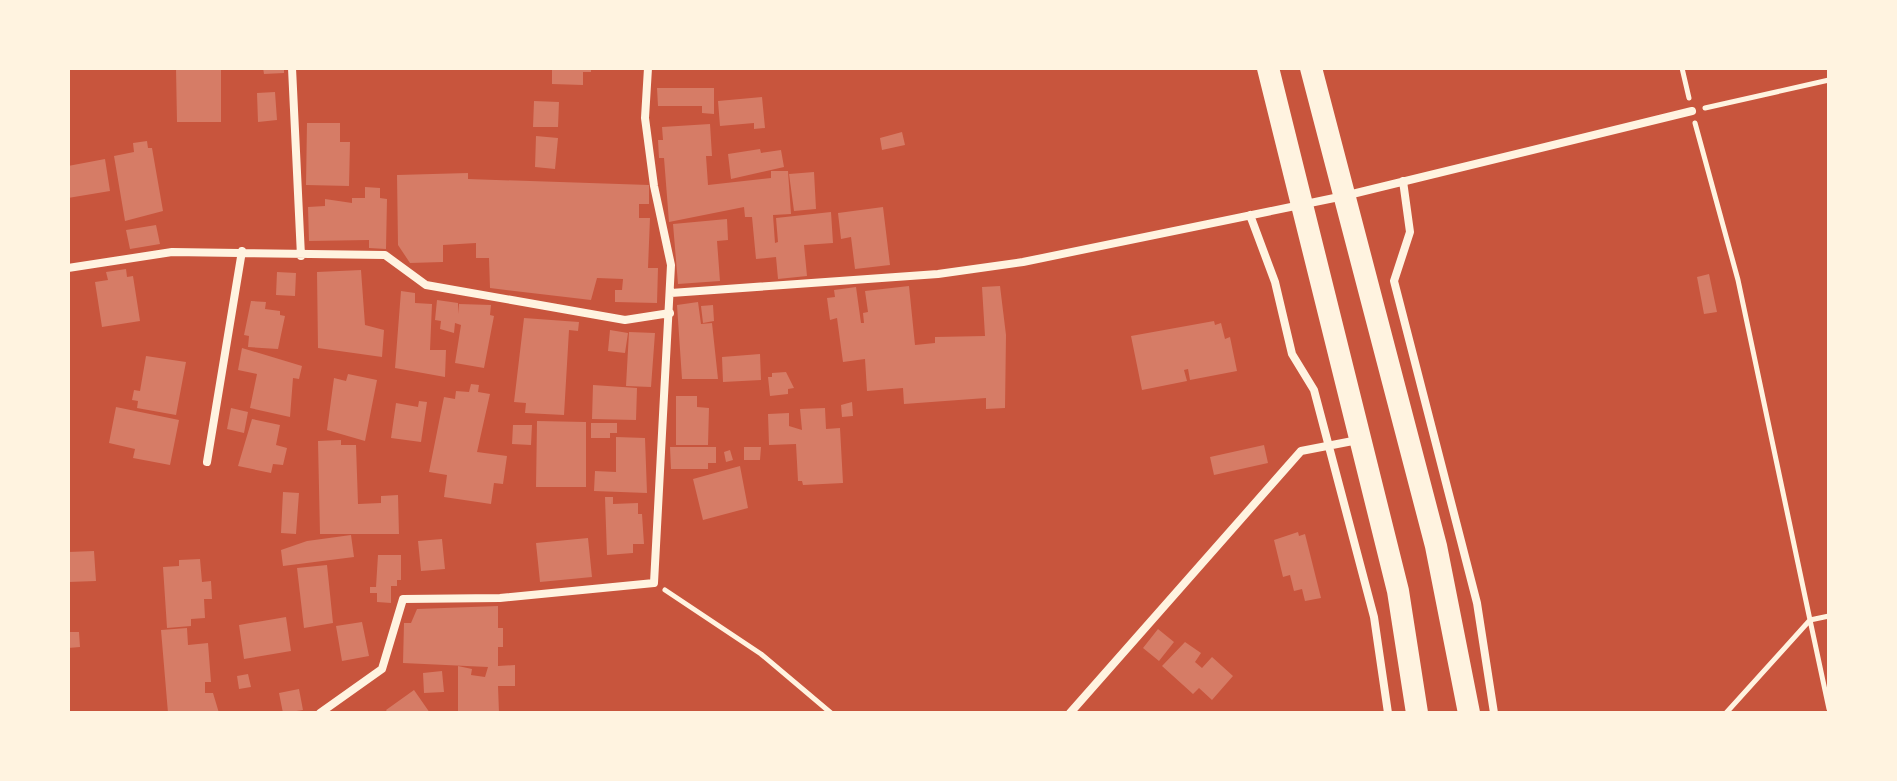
<svg xmlns="http://www.w3.org/2000/svg" width="1897" height="781" viewBox="0 0 1897 781" font-family="Karla,sans-serif">
<rect width="100%" height="100%" fill="#c8553d"/>
<path fill="#d67c66" d="M176 68H221V122H177Z
M263 68H284V73L264 74Z
M552 68H591V72H583V85L552 84Z
M657 88H714V114L702 113V106H658Z
M275 92 277 120 258 122 257 93Z
M762 97 765 128 754 129V123L720 126 718 101Z
M534 101 559 102 558 127H533Z
M307 123H340V142H350L349 186 306 185Z
M710 124 712 156H706L708 185 771 178V171H788L791 214 773 215 775 243 778 242 776 218 831 212 833 243 804 245 807 276 778 279 776 257 756 259 752 217H745L744 207 669 222 664 158H659L658 140H663L662 127Z
M902 132 905 145 882 150 880 138Z
M536 136 558 138 555 169 535 167Z
M147 141 148 148H152L163 211 125 221 114 156 134 152 133 143Z
M760 149 761 153 781 150 784 167 731 179 728 154Z
M105 159 110 191 68 198V166Z
M814 172 816 209 794 211 789 174Z
M468 173V179L649 185V204H639V218H650L648 268H658L657 303 615 302V290H622L623 279 597 278 591 300 490 288 489 258H476V243L443 245V262L410 263 398 245 397 175Z
M365 187 380 188V198L387 199 386 249 369 248V240L309 241 308 207 325 206V199L352 203V198H365Z
M883 207 890 265 855 269 851 237 841 239 838 213Z
M727 219 728 240 717 241 720 281 678 284 673 224Z
M156 225 160 244 130 249 126 230Z
M126 269 127 277 133 276 140 321 102 327 95 282 108 280 106 272Z
M361 270 365 325 384 330 382 357 318 348 317 272Z
M277 272 296 273 295 296 276 295Z
M1709 274 1717 312 1704 314 1697 277Z
M909 286 915 345 935 343V337L985 336 982 287 1000 286 1006 335 1005 408 986 409V398L904 404 903 388 867 391 865 359 843 362 837 318 830 320 827 298 835 297 834 290 856 287 861 323H864L863 313 868 312 865 291Z
M401 291 415 293V303L432 304 430 350H446L445 377 395 368Z
M437 300 458 303V314L459 304 491 305 490 315 494 316 484 368 455 363 461 325 455 323 454 333 440 329 441 321 435 320Z
M251 301 266 302 265 309 280 311V315L285 316 278 349 248 347 249 336 244 335Z
M698 302 701 324 712 323 718 379H682L677 305Z
M713 305 714 321 703 323 701 306Z
M524 318 579 322 578 331 569 330 564 415 525 413 526 403 514 402Z
M1214 321 1215 325 1221 323 1225 339 1230 337 1237 371 1190 380 1188 369 1184 370 1187 381 1142 390 1131 336Z
M610 330 628 333 625 353 608 351Z
M629 332 655 333 651 387 626 386Z
M242 348 302 366 299 379 293 378 290 417 250 408 257 374 238 370Z
M760 354 761 380 723 382 722 357Z
M146 356 186 362 176 415 137 408 138 401 132 400 134 390 140 391Z
M786 372 794 388 788 389V394L770 396 768 377H772V373Z
M348 374 377 380 365 441 327 430 334 378 346 381Z
M471 384 479 385 478 392 490 394 477 452 507 456 503 484 494 483 491 504 444 497 447 475 429 472 444 397 455 399 456 391 469 392Z
M593 385 637 388 636 420 592 419Z
M676 396H697V407L709 408 708 445H676Z
M419 401 427 402 421 442 391 438 396 403 418 407Z
M852 402 853 416 842 417 841 405Z
M116 407 179 420 170 465 133 458 135 449 109 443Z
M231 408 248 412 244 433 227 429Z
M825 408 826 429 840 428 843 483 803 485 802 481H798L796 444 769 445 768 414 789 413V426L802 430 800 409Z
M252 419 280 425 276 445 287 448 283 465 273 464 271 473 238 466Z
M537 421 586 422V487H536Z
M591 423H617V433H610V438H591Z
M513 425H532L531 445 512 444Z
M616 437 645 438 647 493 594 491 595 471 616 472Z
M341 440V445H356L358 504 381 503V496L398 495 399 534H320L318 441Z
M1264 445 1268 463 1214 475 1210 457Z
M670 447H716V463H708V469H671Z
M744 447H761L760 460H744Z
M730 450 733 460 726 462 724 452Z
M740 466 748 508 703 520 693 479Z
M283 492 299 493 296 534 281 533Z
M605 497H613V504L638 503V514H642L644 544H633V553L607 555Z
M1298 532 1299 536 1305 534 1321 598 1305 601 1302 589 1294 591 1290 575 1283 577 1274 540Z
M351 535 354 557 283 566 281 550 307 541Z
M588 538 592 577 540 582 536 543Z
M442 539 445 569 421 571 418 541Z
M94 551 96 581 68 582V552Z
M378 555H401V580H397V586H391V603L377 602V593H370V587H376Z
M200 559 202 582 211 581 212 599H204L205 618 191 619V626L167 628 163 567 179 566V560Z
M327 565 333 623 304 628 297 568Z
M498 606V628H503V647H498V666L515 665V686H498L499 713H458V666L472 669 471 675 485 677 488 667 403 663 404 623H411L417 609Z
M286 617 291 651 244 659 239 625Z
M362 622 369 656 342 661 336 626Z
M187 628 188 645 208 643 211 682H205V693H213L219 713H168L161 630Z
M1158 629 1174 642 1159 661 1143 648Z
M68 632H79L80 647 68 648Z
M1185 642 1201 653 1195 662 1202 668 1212 657 1233 676 1212 700 1199 688 1193 694 1162 666Z
M442 671 444 692 424 693 423 673Z
M248 674 251 687 239 689 237 676Z
M299 689 303 710 283 713 279 693Z
M414 690 430 713H388L386 710Z"/>
<g fill="none" stroke-linecap="round" stroke-linejoin="round">
<path stroke="#fff3e0" stroke-width="5" d="M1682 68 1689 98
M1705 108 1829 80
M1695 123 1738 280 1810 620 1726 713
M665 590 761 654 831 713
M1829 616 1810 620 1829 709"/>
<path stroke="#fff3e0" stroke-width="8" d="M292 68 301 256
M1403 181 1410 232 1394 281 1477 603 1494 713
M1250 215 1275 282 1292 354 1314 390 1374 617 1388 713
M68 268 172 252 385 255 426 285 625 320 670 313
M671 293 938 274 1023 262 1344 196 1692 111
M207 462 242 251
M320 713 382 669 403 599 500 598 654 583 671 265 654 186 645 118 648 68
M1070 713 1301 451 1358 440"/>
<path stroke="#fff3e0" stroke-width="22" d="M1268 68 1398 591 1417 713
M1311 68 1436 546 1469 713"/>
</g>
<rect width="1897" height="781" fill="none" stroke="#fff3e0" stroke-width="140"/>
</svg>
